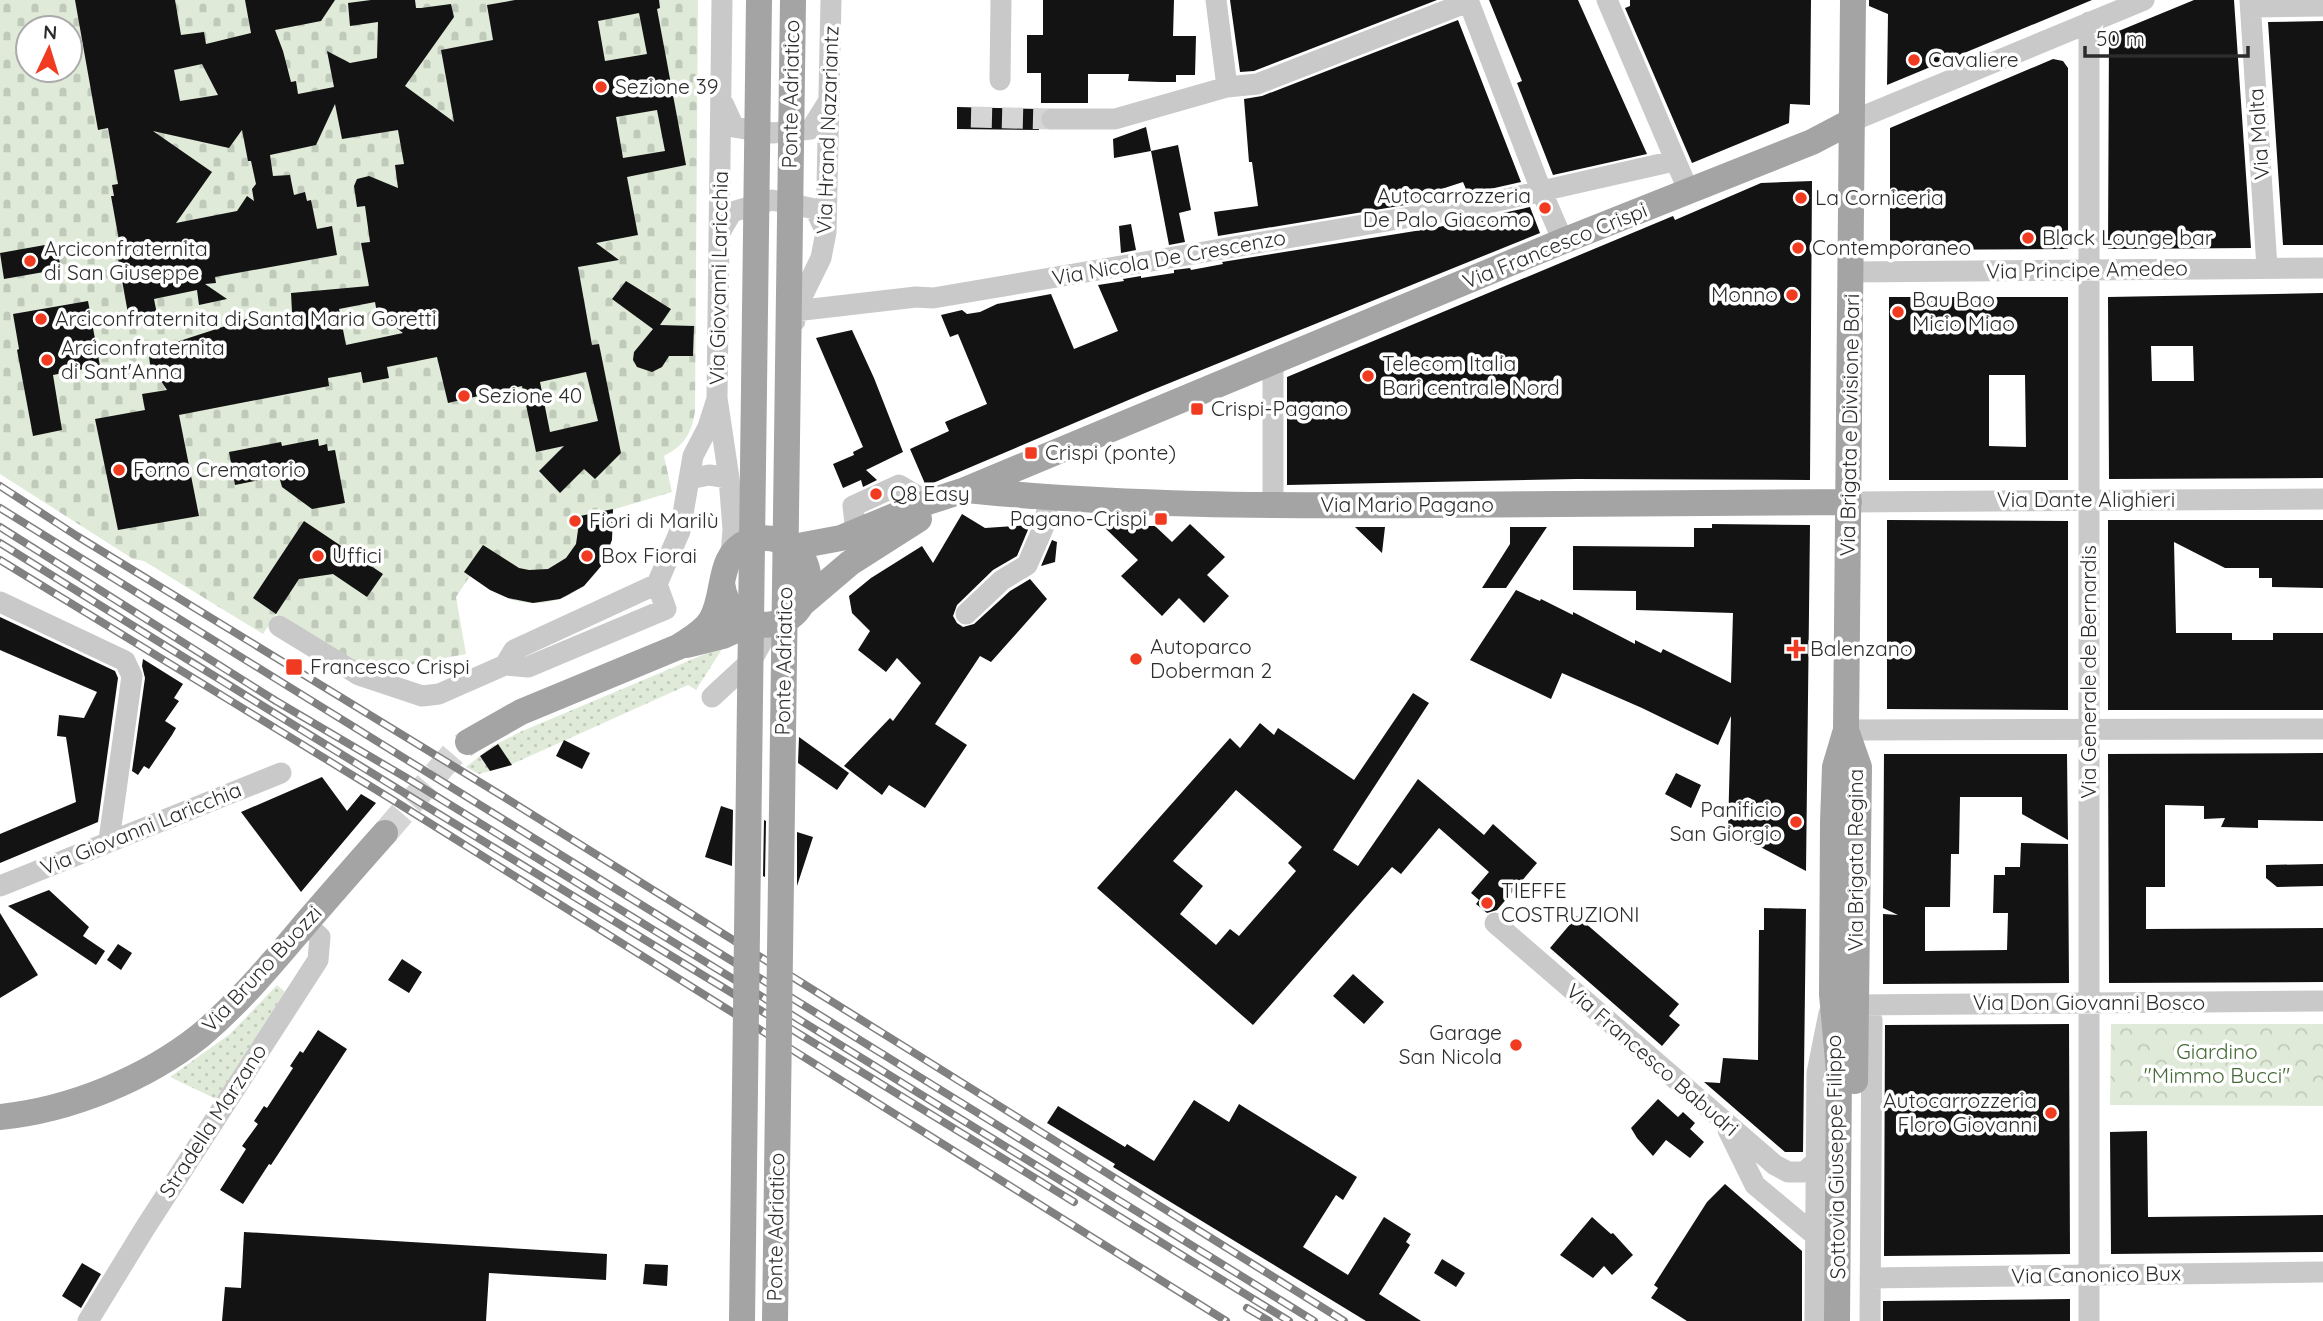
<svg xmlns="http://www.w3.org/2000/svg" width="2323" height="1321" viewBox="0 0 2323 1321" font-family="Quicksand,sans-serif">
<defs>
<pattern id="grass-dots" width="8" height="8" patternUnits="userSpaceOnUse" patternTransform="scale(1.75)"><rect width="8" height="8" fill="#dfebd8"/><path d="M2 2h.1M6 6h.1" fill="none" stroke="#c0caba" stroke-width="1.8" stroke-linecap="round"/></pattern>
<pattern id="cemetery-stones" width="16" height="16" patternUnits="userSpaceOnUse" patternTransform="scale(1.75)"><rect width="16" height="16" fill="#dfebd8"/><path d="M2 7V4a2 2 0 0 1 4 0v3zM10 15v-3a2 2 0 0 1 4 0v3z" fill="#c0caba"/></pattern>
<pattern id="park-crowns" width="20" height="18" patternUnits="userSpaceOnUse" patternTransform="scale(1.75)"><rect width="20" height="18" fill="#dfebd8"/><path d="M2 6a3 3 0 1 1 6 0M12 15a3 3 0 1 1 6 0" fill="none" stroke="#c0caba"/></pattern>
</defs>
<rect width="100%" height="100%" fill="#fff"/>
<path fill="url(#grass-dots)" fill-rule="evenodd" d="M724 646 696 690 688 685 510 765 487 766 490 771 479 774 466 767 491 747 520 732ZM497 744 503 752 485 765 480 756Z
M277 985 285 992 216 1099 170 1077 230 1034Z"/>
<path fill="url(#cemetery-stones)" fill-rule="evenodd" d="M0 0H698L695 411C692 433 684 446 664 456L672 492 612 510C621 564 573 614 517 601 499 597 485 586 470 576L456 597 466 654 399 667 397 660 359 665 276 614 263 634 144 561 133 559 0 474ZM28 28H70V70H28Z"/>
<path fill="url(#park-crowns)" d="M2111 1024H2323V1106L2110 1105Z"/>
<path fill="#131313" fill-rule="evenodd" d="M75 0H175L181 35 204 32 206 44 251 33 245 0H335L321 21 275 30 283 51 291 82 296 81 298 94 334 87 327 51 350 63 377 58 378 22 350 26 348 3 371 0H415L416 8H421L451 4 454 17 405 86 454 122 441 50 493 40 487 5 515 0H659L660 8 657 9 686 165 627 177 638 235 596 243 619 260 578 267 592 345 599 344 621 453 595 479 584 469 560 493 539 471 564 446 536 452 522 386 448 403 437 357 387 367 389 378 363 383 361 372 328 378 329 386 179 415 199 516 118 530 95 419 145 410 142 394 167 390 150 364 149 356 155 349 247 319 292 312 291 293 369 286 361 243 370 242 365 206 357 207 354 186 357 179 369 176 398 188 395 165 404 164 398 130 342 139 335 104 316 145 270 155 273 176 290 175 294 195 305 192 307 201 311 200 317 229 332 226 337 255 215 277 216 283 205 284 227 299 199 305 197 290 154 299 157 314 129 319 116 247 120 246 111 196H114L112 185 118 184 108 128 98 130ZM639 13 647 54 605 61 598 21ZM202 64 218 95 180 101 174 70ZM657 110 665 151 623 158 616 117ZM242 130 248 161H251L256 184 252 189 254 201 247 196 237 211 176 223 212 172 153 131 229 148ZM375 302 377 313 403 333 346 345 339 309ZM586 372 598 421 550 432 540 382Z
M1043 0H1174L1173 36H1196L1195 75H1176V82H1161L1128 81 1129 74H1088V103H1041V73H1027V35H1043Z
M1230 0H1437L1254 71 1240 72Z
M1489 0H1578L1647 154 1553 175 1517 83 1522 81Z
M1630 0H1811L1810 105 1790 104 1789 123 1692 163 1625 8 1630 6Z
M1869 0H2092L1887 85 1888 14 1869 6Z
M2194 0H2234L2251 248 2108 249 2109 35Z
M1458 20 1521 182 1468 194 1463 182 1420 196 1423 202 1218 236 1214 212 1258 206 1252 162H1249L1244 99 1262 96Z
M2323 21V245H2283L2268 22Z
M2053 59 2063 61 2068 68V249L1890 250V128Z
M957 107 1040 109 1039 130 957 129Z
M1146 127 1151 151 1114 158 1113 139Z
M1178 145 1191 210 1179 213 1185 242 1169 245 1151 151Z
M1812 181 1810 480 1576 479 1287 485V377L1673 216 1675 220 1761 183Z
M1530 207 1540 233 1145 393 926 486 910 449 949 431 945 422 987 404 958 334 950 337 941 315 962 310 967 314 980 312 997 304 1051 294 1074 349 1118 331 1098 285 1124 281 1123 279 1141 276V278L1174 273V270L1190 268 1191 270 1223 264 1222 262 1434 228Z
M1131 224 1136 250 1121 253 1119 226Z
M56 243 61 269 4 279 0 253Z
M626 281 671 309 660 325 694 326 693 356H669L662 367 652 372 637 367 633 360 634 352 653 329 612 299Z
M2323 293V478L2109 479 2108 297ZM2151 346H2193L2194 381H2152Z
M1889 297H2068V480H1889ZM1989 375H2025L2026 447 1989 446Z
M88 301 100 366 53 375 62 430 33 436 17 350 19 349 13 314Z
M852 330 874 378 903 452 866 470 877 480 863 487 861 480 843 488 833 464 854 455 853 452 863 447 816 338Z
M318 439 319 446 327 444 328 451 335 450 345 503 312 509 282 487 279 476 235 485 229 452 281 442 282 446Z
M613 509 612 540 602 565 584 586 560 599 533 603 508 598 490 590 464 572 483 545 519 568 529 570 548 569 566 558 576 544 580 516Z
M962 514 985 528 1030 525 1017 556 993 570 957 605 953 616 957 623 963 627 974 624 1010 591 1030 579 1047 599 991 662 980 656 935 724 967 745 925 808 889 785 882 795 844 766 890 718 893 721 921 683 897 658 886 672 858 650 870 631 852 613 849 596 871 578 922 546 933 563Z
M1887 520 2068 521V710L1887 709Z
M2108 520H2323V588L2272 587V578H2259V568H2225L2174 542 2176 633H2232V640H2273V633H2323V710H2108Z
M304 521 383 574 367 597 333 574 299 579 276 614 253 598Z
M1190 524 1225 557 1207 575 1229 596 1204 623 1179 598 1162 616 1121 576 1138 560 1103 526H1155L1172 542Z
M1712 524 1810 525 1806 871 1728 830 1731 716 1718 745 1642 708 1562 673 1551 699 1470 660 1516 590 1540 601 1541 599 1573 615V612L1635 644V640L1661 653 1663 649 1731 683 1733 613 1636 610V591L1573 590V546L1694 547V528H1712Z
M1355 527H1385L1382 553Z
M1510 527H1547L1506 588H1482L1510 544Z
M1052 540 1057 542 1055 562 1041 566Z
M0 617 115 671 118 678 98 822 0 863V834L76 802 66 737 57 736 59 715 84 718 97 692 0 650Z
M143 659 183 684 174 698 179 701 165 721 176 728 172 735 149 769 144 766 138 775 132 771 145 678 142 666Z
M1413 693 1429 703 1333 850 1358 866 1418 779 1484 835 1493 824 1537 863 1497 910 1487 913 1476 904 1479 900 1471 893 1489 872 1439 828 1401 874 1392 867 1253 1025 1097 888 1230 738 1240 748 1260 723 1274 735 1278 728 1354 780ZM1236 790 1302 847 1288 863 1296 871 1239 936 1230 929 1216 945 1180 914 1203 886 1173 861Z
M799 737 849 773 837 790 798 763Z
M564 740 590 753 582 769 556 756Z
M498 744 512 765 490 771 480 756Z
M2323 753V821L2258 820V828L2221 827 2225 818 2204 819V806L2165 805V887H2146V929L2323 928V982L2109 983 2108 754Z
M1884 754H2067L2068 840 2022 814V797H1960L1959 854H1951L1950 907H1925V951L2007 950 2008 913H1993L1994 875H2005V867H2020L2021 843 2068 844 2069 983 1883 984V914L1898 915 1883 908Z
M1676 773 1701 785 1691 808 1665 794Z
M322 777 347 811 361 794 376 803 301 892 241 812Z
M721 806 733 810 732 866 705 857Z
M764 820 766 821 765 877 763 876Z
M797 832 813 837 797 886Z
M2323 864V886L2277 887 2266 878V865Z
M49 890 89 927 83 936 105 951 96 965 8 906Z
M1764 908 1806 909 1803 1152H1785L1704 1082 1720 1083 1723 1058 1758 1060 1759 930H1764Z
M0 913 38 975 0 998Z
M1577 916 1679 1004 1669 1016 1680 1025 1662 1046 1550 948Z
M118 944 132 953 121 970 107 960Z
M402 959 422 972 409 993 388 980Z
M1353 974 1384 1002 1364 1024 1333 996Z
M2069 1024 2070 1254 1884 1256 1885 1025Z
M318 1030 347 1049 271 1165 269 1164 243 1204 220 1190 246 1149 242 1146 258 1124 254 1121 264 1106 267 1108 293 1068 290 1066 300 1051 303 1053Z
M1658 1099 1678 1117 1683 1112 1695 1123 1690 1129 1704 1142 1690 1158 1666 1140 1653 1156 1637 1138 1631 1128Z
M1194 1100 1229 1122 1239 1104 1357 1177 1343 1200 1336 1195 1303 1247 1348 1275 1384 1217 1411 1234 1406 1242 1410 1245 1379 1294 1421 1321H1366L1113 1167 1115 1164 1047 1123 1058 1106 1125 1147 1127 1144 1154 1161Z
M2147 1131 2148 1217 2323 1215V1252L2111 1254 2110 1132Z
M1725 1184 1802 1251V1321H1687L1651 1298 1658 1288 1654 1285 1707 1202Z
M1592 1217 1611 1234 1613 1233 1633 1255 1612 1275 1604 1266 1593 1278 1560 1255Z
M244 1232 607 1254 606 1280 489 1273 486 1321H222L225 1287 241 1288Z
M1442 1259 1465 1273 1456 1287 1434 1273Z
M82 1263 101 1274 81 1308 62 1296Z
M645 1264 668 1265 667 1286 643 1284Z
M2070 1299V1321H1883V1301Z"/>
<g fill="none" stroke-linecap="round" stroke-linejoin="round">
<path stroke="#d5d5d5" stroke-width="21" stroke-dasharray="21 10" stroke-linecap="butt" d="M971 117 1052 119"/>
<path stroke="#d5d5d5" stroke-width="26" stroke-dasharray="26 13" stroke-linecap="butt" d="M385 833 453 754 468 742"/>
<path stroke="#c9c9c9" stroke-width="21" d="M722 0 717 398 729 478 733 529 731 555
M1468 0 1541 190 1563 241
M1607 0 1689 192
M2250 0 2267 268
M2251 7 2323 6
M2089 22V1321
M1000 80 1001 0
M1227 87 1257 84 1468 2
M723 103 734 127 773 133 811 129 828 102
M1052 119H1115L1227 87 1216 0
M1852 121 2144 0
M719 234 732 212 772 200 815 209 825 230
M1851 272 2323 268
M795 311 916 297 933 298 1475 206 1674 161
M795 321V311L821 258 826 232 831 0
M689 479 709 475 729 478
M1849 502 2323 499
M1273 506V362
M856 532 853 506 899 485 928 502
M0 602 125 661 132 676 109 840
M966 614 1002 580 1027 565 1044 526 1049 499
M279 626 359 675 422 696 439 694 505 665 528 667 666 609 657 584
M505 665 514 650 657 584 680 531 693 456 708 427 716 402
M712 697 752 660 772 624
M1846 730 2323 729
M0 886 281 773
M1495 923 1775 1165 1788 1172H1804L1817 1161
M1855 1005 2323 1001
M1855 1005 1872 1020 1870 1321
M1728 1130 1755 1185 1816 1236
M1870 1278 2323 1272
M88 1321 145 1228 318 960 320 937 306 924
M1815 1321 1817 1073 1829 1013"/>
<path stroke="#a4a4a4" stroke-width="26" d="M967 490C1120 506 1273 506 1426 505 1567 503 1708 502 1849 502
M793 547 841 538 928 502 965 490 1563 241 1812 142 1852 121
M803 603 850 563 919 519
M687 645 723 636 751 623
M1846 730 1859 767 1855 1081
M468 742 521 712 678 647C690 639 704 632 711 620 727 593 715 556 749 541 763 536 778 538 790 546 801 553 808 564 808 577 810 637 729 642 722 583
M0 1117C70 1110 146 1079 201 1035 241 1001 274 961 307 922 333 892 359 862 385 833
M1837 1321 1839 1072 1832 994 1833 822 1835 767 1846 730 1853 0"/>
<defs>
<path id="rail" d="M0 486 77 536 504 797 1344 1321
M0 508 1314 1321
M0 527 276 701 405 777 1289 1321
M0 543C356 766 716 982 1074 1202
M0 560 388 797 1226 1321
M1247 1308 1269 1321"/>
</defs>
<use href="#rail" stroke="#818181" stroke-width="8"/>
<use href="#rail" stroke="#fff" stroke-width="5" stroke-dasharray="16" stroke-linecap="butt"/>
<path stroke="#a4a4a4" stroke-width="26" d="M742 1321 759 0
M775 1321 793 0"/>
</g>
<g fill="#f13b21" stroke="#fff" stroke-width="2.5">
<circle cx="1914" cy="60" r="7"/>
<circle cx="601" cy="87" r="7"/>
<circle cx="1801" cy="198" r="7"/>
<circle cx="1545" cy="208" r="7"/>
<circle cx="2028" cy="238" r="7"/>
<circle cx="1798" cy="248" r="7"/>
<circle cx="30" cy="261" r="7"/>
<circle cx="1792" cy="295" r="7"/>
<circle cx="1898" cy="312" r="7"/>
<circle cx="41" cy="319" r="7"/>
<circle cx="47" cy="360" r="7"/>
<circle cx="1368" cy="376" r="7"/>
<circle cx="464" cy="396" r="7"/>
<rect x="1190" y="402" width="14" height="14" rx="3.5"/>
<rect x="1024" y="446" width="14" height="14" rx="3.5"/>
<circle cx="119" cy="470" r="7"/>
<circle cx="876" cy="494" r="7"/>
<rect x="1154" y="512" width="14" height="14" rx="3.5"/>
<circle cx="575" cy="521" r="7"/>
<circle cx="318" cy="556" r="7"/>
<circle cx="587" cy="556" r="7"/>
<path d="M1792.5 638.5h7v7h7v7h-7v7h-7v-7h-7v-7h7z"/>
<circle cx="1136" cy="659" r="7"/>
<rect x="285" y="658" width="18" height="18" rx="3.5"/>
<circle cx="1796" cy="822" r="7"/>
<circle cx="1487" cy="903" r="7"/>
<circle cx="1516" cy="1045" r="7"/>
<circle cx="2051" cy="1113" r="7"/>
</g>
<g text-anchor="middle" stroke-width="7" stroke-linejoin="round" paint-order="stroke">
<g font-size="21" fill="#2c2c2c" stroke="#fff" text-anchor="start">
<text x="1928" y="67">Cavaliere</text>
<text x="615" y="94">Sezione 39</text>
<text x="1531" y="203" text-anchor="end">Autocarrozzeria<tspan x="1531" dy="24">De Palo Giacomo</tspan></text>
<text x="1815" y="205">La Corniceria</text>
<text x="2042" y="245">Black Lounge bar</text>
<text x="1812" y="255">Contemporaneo</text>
<text x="44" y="256">Arciconfraternita<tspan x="44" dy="24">di San Giuseppe</tspan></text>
<text x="1778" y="302" text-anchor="end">Monno</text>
<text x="1912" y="307">Bau Bao<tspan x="1912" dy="24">Micio Miao</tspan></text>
<text x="55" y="326">Arciconfraternita di Santa Maria Goretti</text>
<text x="61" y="355">Arciconfraternita<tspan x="61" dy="24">di Sant'Anna</tspan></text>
<text x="1382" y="371">Telecom Italia<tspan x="1382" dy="24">Bari centrale Nord</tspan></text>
<text x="478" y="403">Sezione 40</text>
<text x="1211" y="416">Crispi-Pagano</text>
<text x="1045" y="460">Crispi (ponte)</text>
<text x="133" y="477">Forno Crematorio</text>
<text x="890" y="501">Q8 Easy</text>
<text x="1147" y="526" text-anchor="end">Pagano-Crispi</text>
<text x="589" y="528">Fiori di Marilù</text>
<text x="332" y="563">Uffici</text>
<text x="601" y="563">Box Fiorai</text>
<text x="1150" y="654">Autoparco<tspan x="1150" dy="24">Doberman 2</tspan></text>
<text x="1810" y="656">Balenzano</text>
<text x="310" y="674">Francesco Crispi</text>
<text x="1782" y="817" text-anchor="end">Panificio<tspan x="1782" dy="24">San Giorgio</tspan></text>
<text x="1501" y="898">TIEFFE<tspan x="1501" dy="24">COSTRUZIONI</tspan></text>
<text x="1502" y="1040" text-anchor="end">Garage<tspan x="1502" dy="24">San Nicola</tspan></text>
<text x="2037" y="1108" text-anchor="end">Autocarrozzeria<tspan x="2037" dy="24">Floro Giovanni</tspan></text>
</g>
<g font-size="21" fill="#2c2c2c" stroke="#fff">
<text transform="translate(791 94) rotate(-89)" y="7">Ponte Adriatico</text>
<text transform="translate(828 130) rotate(-88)" y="7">Via Hrand Nazariantz</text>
<text transform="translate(2259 134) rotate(-94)" y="7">Via Malta</text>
<text transform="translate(1555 246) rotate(-22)" y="7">Via Francesco Crispi</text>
<text transform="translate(1169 258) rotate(-10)" y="7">Via Nicola De Crescenzo</text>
<text transform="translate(2087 270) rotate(-1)" y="7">Via Principe Amedeo</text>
<text transform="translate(719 278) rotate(-89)" y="7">Via Giovanni Laricchia</text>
<text transform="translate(1850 425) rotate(-89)" y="7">Via Brigata e Divisione Bari</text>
<text x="2086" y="507">Via Dante Alighieri</text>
<text x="1407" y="512">Via Mario Pagano</text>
<text transform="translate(784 661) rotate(-89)" y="7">Ponte Adriatico</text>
<text transform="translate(2089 672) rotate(-90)" y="7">Via Generale de Bernardis</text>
<text transform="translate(141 829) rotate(-22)" y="7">Via Giovanni Laricchia</text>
<text transform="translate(1856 860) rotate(-90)" y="7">Via Brigata Regina</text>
<text transform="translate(262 969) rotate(-47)" y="7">Via Bruno Buozzi</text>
<text x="2089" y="1010">Via Don Giovanni Bosco</text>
<text transform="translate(1652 1060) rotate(41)" y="7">Via Francesco Babudri</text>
<text transform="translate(213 1121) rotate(-57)" y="7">Stradella Marzano</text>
<text transform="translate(1836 1157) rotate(-91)" y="7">Sottovia Giuseppe Filippo</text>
<text transform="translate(776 1227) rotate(-89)" y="7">Ponte Adriatico</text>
<text transform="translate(2096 1275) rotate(-1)" y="7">Via Canonico Bux</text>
</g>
<g font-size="21" fill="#456a37" stroke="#fff">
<text x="2217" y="1059">Giardino<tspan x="2217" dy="24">"Mimmo Bucci"</tspan></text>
</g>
</g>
<g transform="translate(49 49) rotate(4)"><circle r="33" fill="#ffffff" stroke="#ababab" stroke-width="2"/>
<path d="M0-5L12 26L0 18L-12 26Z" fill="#f13b21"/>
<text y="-10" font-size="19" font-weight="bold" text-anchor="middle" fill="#2c2c2c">N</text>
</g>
<path d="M2085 46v10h163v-10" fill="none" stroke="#2c2c2c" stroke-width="3.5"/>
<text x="2096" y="46" font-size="21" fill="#2c2c2c" stroke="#ffffff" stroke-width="5" paint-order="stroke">50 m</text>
</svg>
